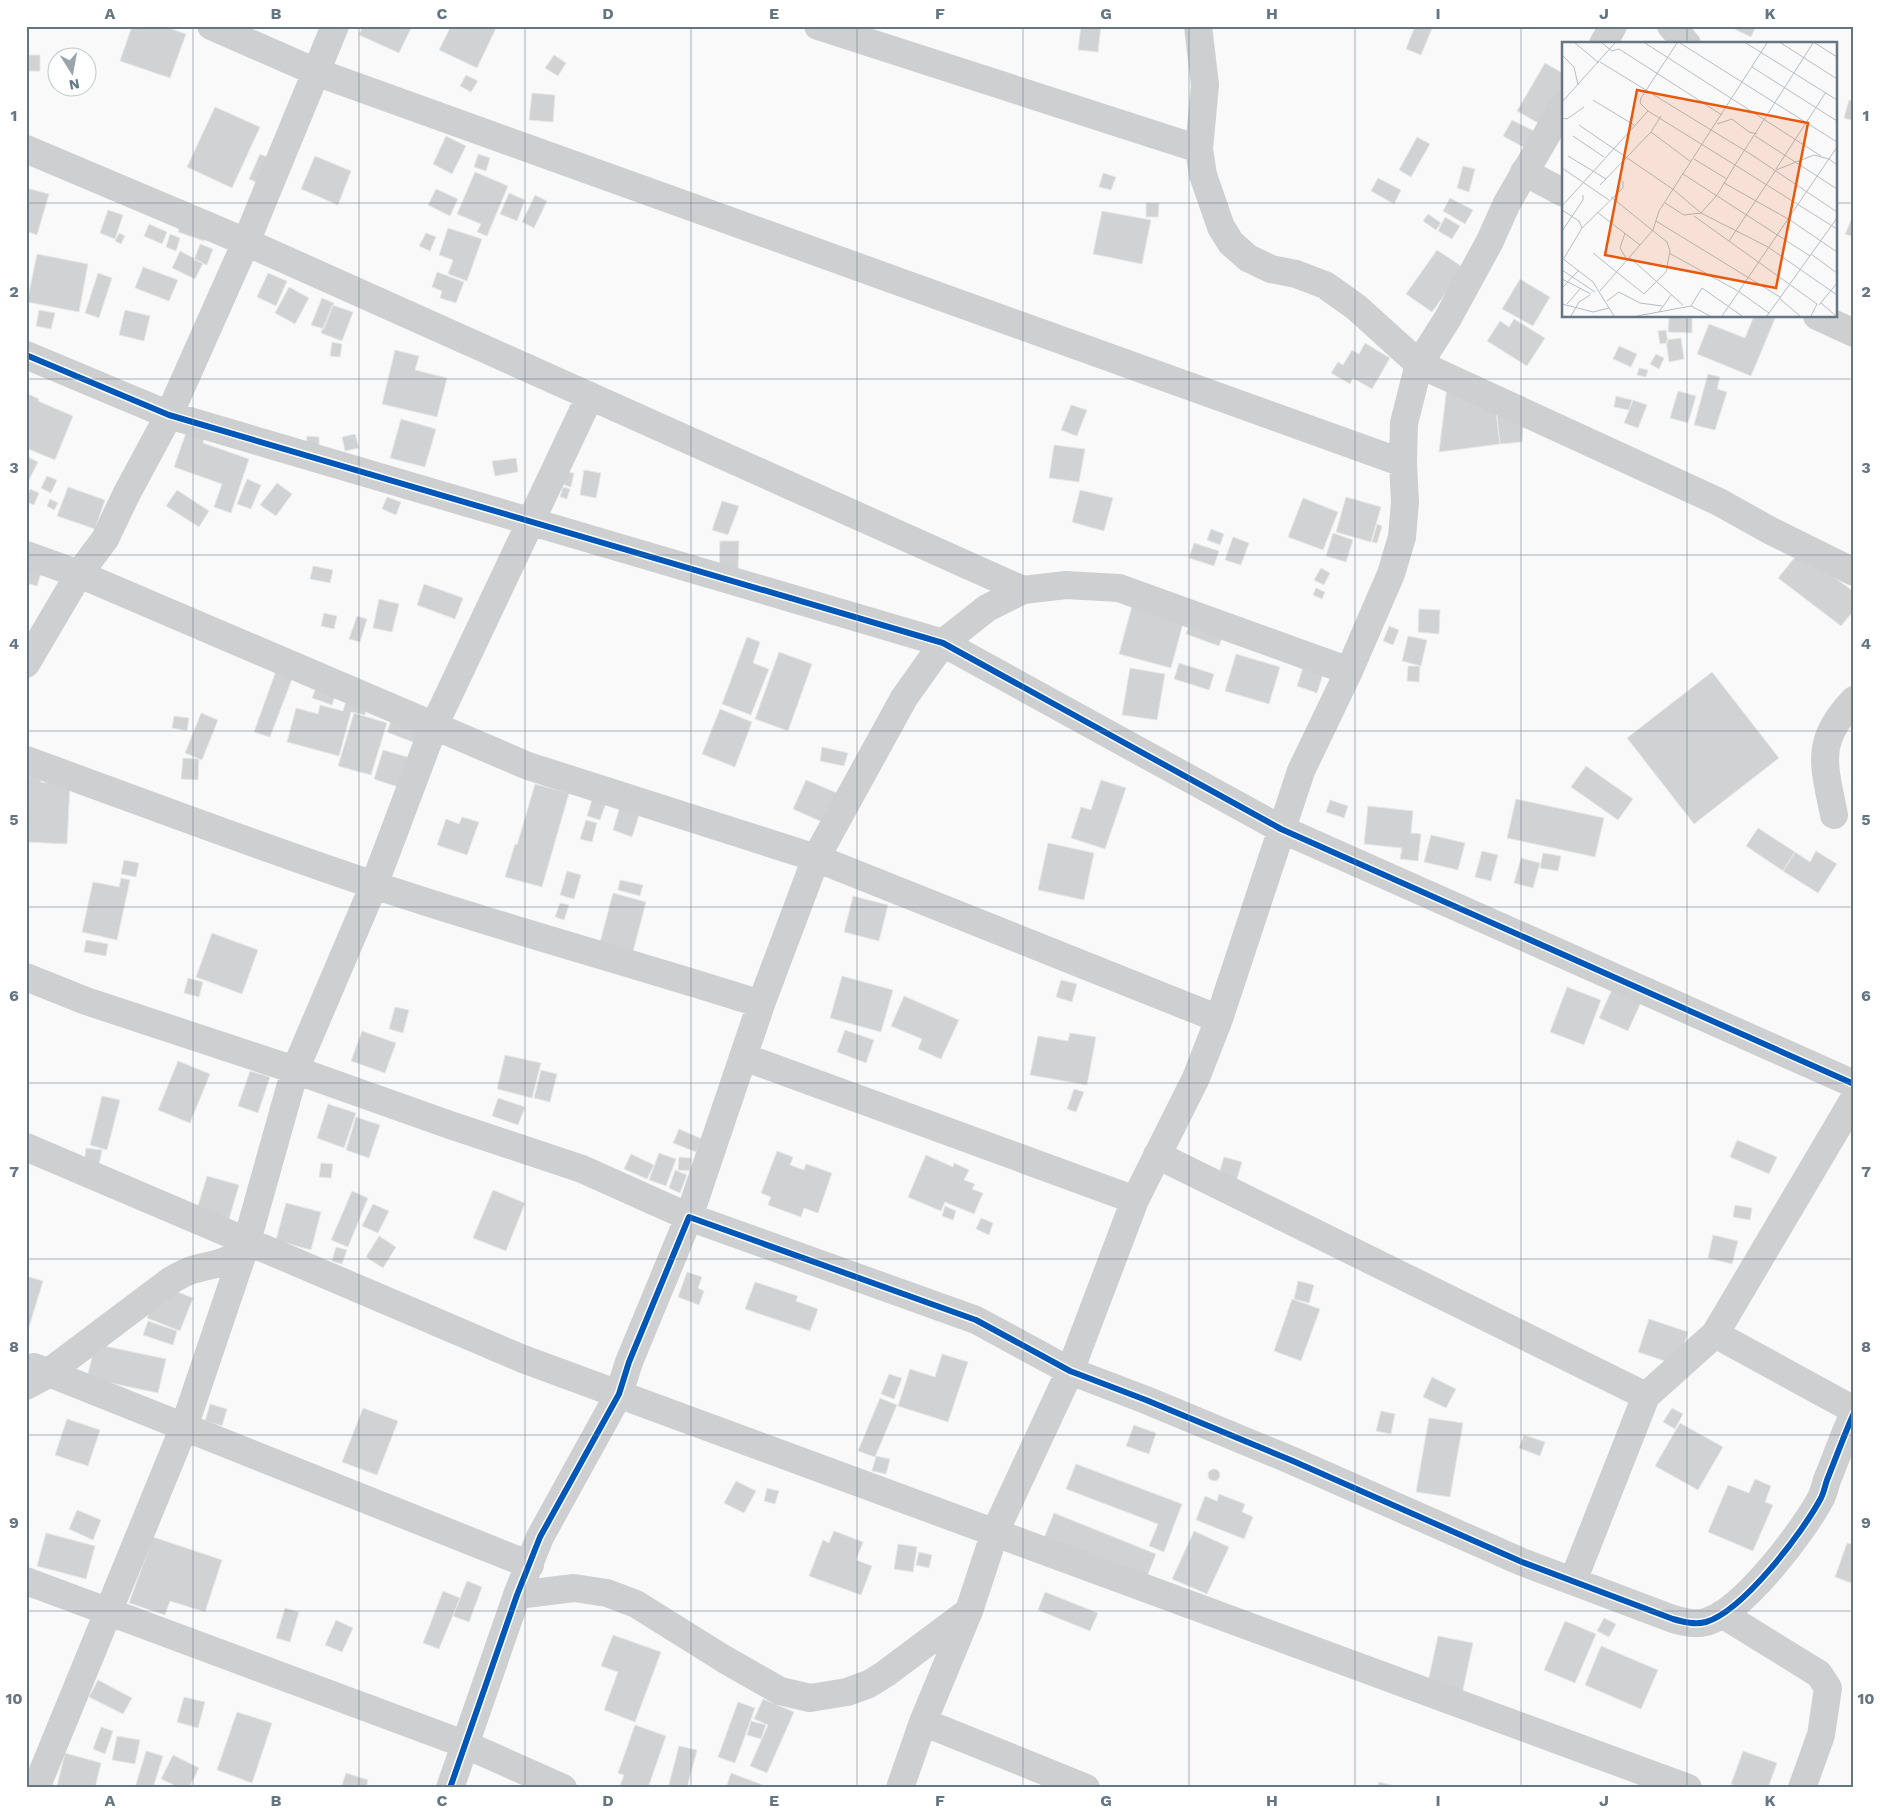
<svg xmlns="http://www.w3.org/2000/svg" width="1880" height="1814" viewBox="0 0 1880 1814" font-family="'Work Sans',sans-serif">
<rect width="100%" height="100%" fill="#f9f9f9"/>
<path fill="#d0d2d3" stroke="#e8e8e8" d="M132 26H163L186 34 170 78 120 61Z
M363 26H412L399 53 359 35Z
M451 26H497L477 68 439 50Z
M1081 26H1101L1098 52 1078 50Z
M1415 26H1433L1421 55 1406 49Z
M1728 26H1756L1751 37Z
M26 55H40V71H26Z
M554 55 566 63 558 76 545 68Z
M1545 63 1564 74V97L1545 127 1517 111Z
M466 75 478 81 471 92 460 86Z
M532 93 555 95 553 122 529 120Z
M1849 100 1854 102V121L1844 118Z
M215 107 260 127 232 188 187 167Z
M1512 120 1534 131 1525 148 1503 136Z
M446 136 466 146 452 174 433 164Z
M1417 137 1430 144 1411 177 1399 170Z
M260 154 272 159 260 184 249 179Z
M478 154 490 158 486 171 474 167Z
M315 156 351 171 338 205 301 189Z
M1463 166 1475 169 1469 192 1457 188Z
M475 172 508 186 487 236 477 232 481 224 457 214Z
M1103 173 1116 177 1111 190 1099 187Z
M1378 178 1401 190 1394 204 1371 191Z
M26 188 49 194 37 235 26 231Z
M436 189 458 199 450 216 428 205Z
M509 193 525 200 517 221 500 214Z
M535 195 547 201 534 228 522 222Z
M1450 198 1473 210 1465 224 1443 211Z
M1146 203H1159L1158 217H1146Z
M108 210 123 215 115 239 100 233Z
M1102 211 1151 220 1142 264 1093 254Z
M1428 214 1441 223 1436 230 1423 221Z
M1854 214V237L1845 234Z
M1445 217 1460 226 1452 239 1438 231Z
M149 224 167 232 162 244 144 236Z
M181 224 206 233 204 241 178 232Z
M448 228 482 239 467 281 448 274 453 260 439 255Z
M119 233 125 236 121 244 115 241Z
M426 233 436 237 430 251 419 246Z
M170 234 180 238 176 251 166 247Z
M200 244 213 249 207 265 194 260Z
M1437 250 1464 268 1432 312 1406 294Z
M180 251 203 263 195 279 172 268Z
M37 254 88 264 79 312 27 302Z
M143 267 178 280 169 301 135 288Z
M437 272 464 282 456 303 440 298 442 291 432 287Z
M98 273 112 278 99 318 85 313Z
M268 273 287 281 276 306 257 297Z
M1520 279 1550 297 1533 326 1502 309Z
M289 287 309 298 295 324 275 313Z
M322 298 334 303 324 329 311 325Z
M332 305 353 312 342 341 321 333Z
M39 310 55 313 51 329 36 326Z
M125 310 150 316 144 341 119 335Z
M1754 316H1776L1751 376 1697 354 1709 324 1745 338Z
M1669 317 1692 318V333L1668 332Z
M1514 319 1545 338 1527 366 1487 341 1500 321 1509 327Z
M1666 330 1668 343 1660 344 1658 331Z
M1681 338 1684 359 1669 362 1666 340Z
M332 342 342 344 340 357 330 356Z
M1365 343 1390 358 1372 389 1353 378 1350 384 1331 373 1338 362 1343 365 1352 350 1359 354Z
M1619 346 1637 354 1631 367 1613 359Z
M395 350 419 356 415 370 447 378 437 417 382 404Z
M1656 354 1664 358 1659 369 1650 364Z
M1639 368 1648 370 1646 377 1637 375Z
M1708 374 1720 377 1717 389 1727 392 1715 430 1694 425Z
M1447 387 1496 410 1500 444 1439 452Z
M1678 391 1696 396 1688 423 1670 418Z
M26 393 39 399 38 401 73 416 55 460 26 448Z
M1616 396 1632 400 1629 410 1614 407Z
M1633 400 1647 405 1638 428 1624 423Z
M1071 405 1087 410 1077 436 1061 430Z
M1496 410 1523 422 1522 442 1500 444Z
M401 419 436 429 425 467 390 458Z
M187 430 205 436 203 443 249 459 231 513 214 507 222 484 174 467Z
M355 434 359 448 345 451 342 437Z
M307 436 319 437V451H306Z
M1054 445 1085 449 1079 482 1049 478Z
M26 456 38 462 26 486Z
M516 458 518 472 495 476 492 461Z
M584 470 601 473 596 498 580 495Z
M566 472 574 473 571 487 564 485Z
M47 476 57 480 51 493 41 488Z
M247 479 261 485 251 509 237 504Z
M277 483 292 494 276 516 260 505Z
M68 487 105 500 95 529 57 516Z
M563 487 570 489 567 499 560 497Z
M30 489 39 493 34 505 26 502Z
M177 490 209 511 199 527 166 506Z
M1080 490 1113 498 1104 531 1072 522Z
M387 497 401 502 396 515 382 509Z
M1346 497 1381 507 1371 542 1336 532Z
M1303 498 1338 512 1323 550 1288 537Z
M50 499 58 503 54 510 47 506Z
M722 501 739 506 728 535 712 530Z
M1377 524 1382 526 1377 543 1372 542Z
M1211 529 1224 534 1220 545 1207 540Z
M1333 533 1353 540 1346 562 1326 556Z
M1233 537 1249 543 1241 565 1225 560Z
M720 541H739L738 573H719Z
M1194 543 1219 551 1214 566 1189 558Z
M1800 551 1854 592V610L1841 626 1778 578Z
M29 563 43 567 37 586 26 583V571Z
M313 566 333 570 330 583 310 579Z
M1321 568 1330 573 1324 585 1314 580Z
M424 584 463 598 455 619 417 605Z
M1316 588 1325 592 1322 599 1313 595Z
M379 599 399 604 392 632 373 628Z
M1132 606 1184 620 1171 668 1119 654Z
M1194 609 1228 621 1219 646 1186 634Z
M1419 609 1440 610 1439 634 1418 632Z
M324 613 337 616 334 629 321 626Z
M357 616 367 619 360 642 349 639Z
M1389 626 1399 630 1393 645 1383 641Z
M1408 636 1427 640 1421 666 1402 661Z
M747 637 760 642 753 663 769 669 751 715 722 704Z
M779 652 812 664 788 731 755 719Z
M1236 654 1280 667 1269 704 1225 691Z
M1305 661 1325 668 1317 693 1297 686Z
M1179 663 1214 674 1209 690 1174 679Z
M278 665 295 671 270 737 254 732Z
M1408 666H1420L1419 682 1407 681Z
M1130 668 1165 674 1157 720 1122 715Z
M1712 672 1779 758 1694 824 1627 738Z
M319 680 338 687 332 705 312 698Z
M348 694 369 700 365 715 351 712 339 756 287 742 296 708 318 714 320 705 343 711Z
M396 707 432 720 423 746 387 732Z
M720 709 752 722 735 767 702 754Z
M201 713 218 720 202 760 185 753Z
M354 713 387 723 371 775 338 766Z
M174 716 189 718 187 731 172 728Z
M822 747 848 753 844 766 820 761Z
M383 750 414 759 404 789 374 779Z
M183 758 199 759 198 780 181 779Z
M1586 766 1633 799 1618 820 1571 787Z
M26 776 41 777V782L70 784 67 844 26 842Z
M806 780 844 796 831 826 793 809Z
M1101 780 1126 788 1105 849 1071 838 1081 807 1091 810Z
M535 784 569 793 542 887 505 877 515 844 517 845Z
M594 793 608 797 600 820 587 816Z
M1516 799 1604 818 1595 857 1507 838Z
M1330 800 1348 806 1344 818 1326 812Z
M620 806 640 812 632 837 613 830Z
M1368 806 1413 811 1411 833 1421 834 1418 861 1400 859 1402 848 1364 844Z
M462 817 479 822 467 855 437 845 446 819 459 824Z
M586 820 597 823 592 842 580 839Z
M1758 828 1795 852 1783 871 1746 846Z
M1431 835 1465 843 1458 870 1424 862Z
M1048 843 1094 853 1084 900 1038 890Z
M1482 851 1498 855 1491 881 1475 877Z
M1816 851 1837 864 1818 893 1783 871 1795 852 1810 862Z
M1543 853 1561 856 1558 871 1540 868Z
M1521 858 1540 863 1533 888 1514 883Z
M124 860 139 863 136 877 121 874Z
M567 871 581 875 574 899 560 895Z
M121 878 130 880 117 940 82 932 93 882 119 887Z
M620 880 643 885 640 896 618 890Z
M613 893 646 902 631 959 598 950Z
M853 896 888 905 879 941 844 932Z
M560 903 569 905 564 920 555 917Z
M212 933 258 950 242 994 196 977Z
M86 940 108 944 106 956 84 952Z
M842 976 893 990 881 1032 830 1018Z
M188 978 203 982 199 997 184 993Z
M1061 980 1077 984 1072 1002 1056 997Z
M1614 985 1643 998 1628 1031 1599 1018Z
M1567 987 1601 1000 1584 1045 1550 1032Z
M904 996 959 1020 941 1059 918 1049 922 1039 891 1026Z
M395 1007 409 1010 403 1033 389 1029Z
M845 1030 874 1040 866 1063 837 1052Z
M362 1031 396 1043 385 1073 351 1061Z
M1070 1033 1096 1037 1087 1085 1030 1075 1038 1036 1068 1041Z
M505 1055 541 1063 532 1098 497 1089Z
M178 1061 210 1074 190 1123 158 1110Z
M541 1070 557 1074 550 1102 534 1098Z
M250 1071 270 1077 258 1113 238 1106Z
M1074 1089 1084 1092 1076 1112 1067 1109Z
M102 1096 120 1100 107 1150 90 1145Z
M498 1098 525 1107 518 1125 492 1116Z
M328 1104 356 1113 344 1148 317 1138Z
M356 1117 380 1125 369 1158 346 1150Z
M679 1129 702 1139 696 1152 673 1143Z
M1737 1140 1777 1157 1769 1174 1730 1157Z
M86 1148 102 1150 99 1165 84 1163Z
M777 1151 793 1157 790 1165 804 1170 806 1164 832 1173 818 1213 804 1208 801 1217 768 1205 771 1197 761 1193Z
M659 1153 676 1159 666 1186 649 1180Z
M631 1154 654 1165 647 1179 624 1169Z
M926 1155 953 1167 954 1163 969 1170 964 1180 975 1184 972 1189 983 1193 974 1214 945 1202 941 1211 908 1197Z
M679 1157 691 1158 690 1171 678 1170Z
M1224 1157 1242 1162 1232 1196 1214 1190Z
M321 1163 333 1164 331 1178 319 1177Z
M675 1170 687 1175 680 1193 669 1188Z
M207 1176 239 1185 229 1219 197 1209Z
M493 1190 525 1203 506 1251 473 1238Z
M352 1191 368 1198 348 1247 331 1240Z
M286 1203 321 1212 311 1250 276 1240Z
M373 1204 389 1211 378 1233 362 1226Z
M1735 1205 1752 1208 1750 1220 1733 1217Z
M945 1206 956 1211 953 1220 942 1216Z
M981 1218 993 1223 989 1235 976 1229Z
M1713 1235 1738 1241 1732 1264 1708 1258Z
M379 1236 396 1247 383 1268 366 1257Z
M336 1247 347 1250 342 1264 332 1261Z
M687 1272 702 1277 698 1288 704 1291 699 1305 678 1297Z
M26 1276 43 1281 29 1327 26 1326Z
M1298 1281 1314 1285 1309 1303 1294 1299Z
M755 1282 798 1296 796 1301 818 1309 810 1331 745 1309Z
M160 1285 193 1298 180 1331 147 1318Z
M1292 1299 1320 1309 1301 1361 1274 1351Z
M1649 1319 1688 1332 1677 1365 1638 1352Z
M148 1321 177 1331 173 1345 143 1335Z
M95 1344 166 1359 158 1393 87 1378Z
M942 1354 968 1362 948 1422 898 1406 910 1369 935 1377Z
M889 1374 902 1378 894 1399 881 1394Z
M1432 1377 1456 1389 1446 1408 1423 1397Z
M880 1398 897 1405 875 1457 858 1451Z
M210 1404 227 1409 222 1426 205 1421Z
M363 1408 398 1421 377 1475 342 1462Z
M1672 1408 1683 1414 1675 1429 1663 1422Z
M1381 1411 1395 1414 1391 1434 1376 1431Z
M1429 1418 1463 1423 1450 1497 1416 1492Z
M67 1419 100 1430 88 1466 55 1455Z
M1680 1423 1723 1447 1698 1490 1655 1466Z
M1134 1425 1156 1433 1149 1454 1126 1446Z
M1524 1435 1545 1442 1540 1456 1519 1448Z
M876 1456 890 1459 886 1474 872 1471Z
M1076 1464 1182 1504 1164 1552 1149 1546 1158 1524 1066 1489Z
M1208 1475a6 6 0 1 1 12 0a6 6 0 1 1-12 0Z
M1755 1479 1771 1486 1765 1502 1773 1505 1753 1551 1708 1532 1728 1485 1749 1493Z
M736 1481 756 1491 744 1513 724 1503Z
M767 1488 779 1491 775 1504 764 1501Z
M1219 1494 1245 1504 1242 1512 1253 1517 1244 1539 1196 1520 1205 1496 1217 1501Z
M77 1510 101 1520 93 1540 69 1529Z
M1054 1513 1156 1554 1146 1579 1044 1538Z
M834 1531 863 1542 856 1560 872 1566 861 1595 809 1576 823 1540 829 1543Z
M1194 1531 1229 1547 1207 1594 1172 1579Z
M46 1533 95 1546 86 1579 37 1566Z
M153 1537 222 1560 205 1612 170 1601 165 1615 129 1603Z
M1847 1543 1854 1545V1584L1835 1577Z
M898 1544 917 1547 913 1572 894 1569Z
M919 1552 932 1555 929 1568 916 1565Z
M467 1581 482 1587 469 1622 453 1616Z
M443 1591 460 1598 439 1649 423 1643Z
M1045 1592 1098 1613 1090 1631 1038 1610Z
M285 1608 299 1612 290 1642 276 1638Z
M1604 1618 1616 1624 1609 1637 1597 1631Z
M336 1620 353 1628 342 1652 325 1645Z
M1565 1621 1596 1634 1575 1683 1544 1670Z
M613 1635 661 1652 635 1722 604 1710 618 1672 601 1666Z
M1438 1636 1473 1643 1458 1713 1423 1705Z
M1601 1646 1658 1670 1641 1709 1585 1685Z
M98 1680 132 1698 123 1714 89 1697Z
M184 1697 205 1702 198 1728 177 1722Z
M763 1699 794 1712 767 1773 750 1766 768 1725 754 1719Z
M738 1702 755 1708 735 1763 718 1757Z
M237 1712 272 1723 252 1783 217 1770Z
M751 1721 766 1725 761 1739 747 1735Z
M635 1725 666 1736 648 1788H619L624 1775 618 1773Z
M101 1727 113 1731 105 1754 93 1749Z
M117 1736 140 1740 135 1764 112 1760Z
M679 1746 697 1750 687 1788H668Z
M146 1751 163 1756 153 1788H135Z
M1743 1751 1777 1763 1768 1788H1740L1731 1784Z
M65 1753 101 1763 95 1788 57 1786Z
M173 1755 199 1768 189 1788H173L174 1785 161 1779Z
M346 1773 368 1780 366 1788H341Z
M731 1773 763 1785 762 1788H726Z
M1379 1782 1402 1788H1377Z"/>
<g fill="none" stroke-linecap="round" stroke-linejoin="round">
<path stroke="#cecfd0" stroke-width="28" d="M211 26 316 72 1403 463
M818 26 1199 149
M1198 26 1205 85 1199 149 1203 175 1221 227 1231 243 1248 258 1271 269 1296 274 1325 285 1356 307 1419 364 1719 502 1771 531 1854 572
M1671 26 1687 44
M1603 44 1613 26
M26 149 246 242 1023 590
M1524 172 1564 193
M1817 316 1854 333
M26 355 169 415 943 643 1281 829 1854 1084
M26 555 79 574 528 766 816 858 1219 1019
M26 664 79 574 105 539 127 493 169 415 246 242 335 26
M26 760C142 802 257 846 374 885 502 928 633 963 761 1004
M1834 815C1824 764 1814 742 1854 700
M26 977 86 1001 295 1070 450 1125 582 1169 689 1217 761 1004 816 858 904 698 943 643 987 608 1023 590 1066 585 1119 588 1349 671
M744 1057 1135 1200
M26 1147 523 1359 1688 1788
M1157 1155 1646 1396
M1715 1334 1854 1410
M34 1367 530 1565
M26 1386 41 1378 170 1281C177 1277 185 1272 192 1270 216 1263 234 1264 247 1241L295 1070 374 885 434 726 590 396
M26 1581 464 1744 563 1788
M1573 1581 1646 1396 1715 1334 1854 1099
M517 1595 574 1588 607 1593 636 1604 724 1659 780 1691 810 1698 847 1692 869 1684 885 1674 968 1612
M1722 1614 1819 1674 1828 1688 1821 1735 1802 1788
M923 1722 1086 1788
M36 1788 184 1427 246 1244
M450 1788 517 1595 540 1537 619 1394 629 1362 689 1217 976 1320 1070 1371 1146 1400 1293 1461 1522 1562 1673 1619C1684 1622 1695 1625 1706 1622 1743 1611 1803 1532 1821 1498 1824 1492 1825 1486 1827 1480 1836 1458 1844 1435 1854 1413
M900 1788 923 1722 969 1611 995 1532 1070 1371 1135 1200 1196 1078 1219 1019 1301 771 1349 671 1391 574 1402 537 1405 502 1403 463 1404 423 1419 364 1448 318 1490 241 1507 203 1564 105"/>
<defs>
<path id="cycleway" d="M26 355 169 415 943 643 1281 829 1854 1084
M450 1788 517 1595 540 1537 619 1394 629 1362 689 1217 976 1320 1070 1371 1146 1400 1293 1461 1522 1562 1673 1619C1684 1622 1695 1625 1706 1622 1743 1611 1803 1532 1821 1498 1824 1492 1825 1486 1827 1480 1836 1458 1844 1435 1854 1413"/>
</defs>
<use href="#cycleway" stroke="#fff" stroke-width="9"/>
<use href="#cycleway" stroke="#0057b8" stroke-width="6"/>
</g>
<path fill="none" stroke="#657683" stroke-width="1" stroke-opacity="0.55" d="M193 26V1788M359 26V1788M525 26V1788M691 26V1788M857 26V1788M1023 26V1788M1189 26V1788M1355 26V1788M1521 26V1788M1687 26V44M26 203H1564M1836 203H1854M1687 316V1788M26 379H1854M26 555H1854M26 731H1854M26 907H1854M26 1083H1854M26 1259H1854M26 1435H1854M26 1611H1854"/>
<g transform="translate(1562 42)">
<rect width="275" height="275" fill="#f9f9f9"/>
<path fill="none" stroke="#b5bdc3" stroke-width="1" d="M13 1 37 21M40 1 50 9 57 7 160 73M83 1 259 114M118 1 275 100M184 1 275 58M219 1 275 37M253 1 275 15M0 13 12 25 16 43M38 20 190 113 275 170M190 25 275 79M31 58 72 83M0 60 53 1M86 69 78 61 79 56 115 1M0 76 5 77 22 65M155 82 170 77 187 90 195 92M17 83 112 148 139 171 206 205 275 253M89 90 129 120M11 94 42 115M193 94 275 147M6 114 44 137M132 117 165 137M0 126 47 158M214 127 264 50M121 132 248 214M162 141 228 178 275 210M38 143 89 90 99 74M103 161 122 173 139 171 155 153 173 123 275 187M0 164 86 69 173 123 251 1M0 168 17 179 20 186M35 170 78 203M132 174 255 262 249 274M94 179 218 255M0 189 21 158V153M63 191 58 206 65 218M167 199 214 128 252 113 267 117 275 123M31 211 82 252 104 230 108 209 105 200 49 155M107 211 176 249 207 271M249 212 275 231M67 215 121 263M0 216 31 240 52 274M2 216 20 186 61 146V139M0 228 33 250M0 237 29 252M0 246 17 228M38 249 91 188 97 169 205 1M217 256 238 274M45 259 57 250 78 261 100 264M259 261 274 274M0 262 31 270 47 266M5 262 18 247M257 263 275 241M129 264 148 274M97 270 109 253M9 274 17 260 28 253M75 274 129 264 140 246 180 274M160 274 275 105M205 274 275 176"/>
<path fill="#e8590c" fill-opacity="0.15" stroke="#e8590c" stroke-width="2.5" d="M75 48 246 81 214 246 43 213Z"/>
<rect width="275" height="275" fill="none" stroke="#657683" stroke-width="2.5"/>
</g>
<rect width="1880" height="1814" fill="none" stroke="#ffffff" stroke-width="55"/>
<g transform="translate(72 72) rotate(169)"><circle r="24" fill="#ffffff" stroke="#c1c8cd"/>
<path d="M0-4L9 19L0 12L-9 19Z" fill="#99a4ac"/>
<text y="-8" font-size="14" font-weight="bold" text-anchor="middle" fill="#657683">N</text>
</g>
<rect x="28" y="28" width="1824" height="1758" fill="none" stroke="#657683" stroke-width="2"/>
<g font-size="16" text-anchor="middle" font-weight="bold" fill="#657683">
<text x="110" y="19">A</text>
<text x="276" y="19">B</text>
<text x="442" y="19">C</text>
<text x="608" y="19">D</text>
<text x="774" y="19">E</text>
<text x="940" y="19">F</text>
<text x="1106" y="19">G</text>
<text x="1272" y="19">H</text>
<text x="1438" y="19">I</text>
<text x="1604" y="19">J</text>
<text x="1770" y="19">K</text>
<text x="14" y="121">1</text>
<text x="1866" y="121">1</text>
<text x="14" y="297">2</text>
<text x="1866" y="297">2</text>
<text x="14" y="473">3</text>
<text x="1866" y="473">3</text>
<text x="14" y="649">4</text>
<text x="1866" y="649">4</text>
<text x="14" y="825">5</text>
<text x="1866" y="825">5</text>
<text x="14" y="1001">6</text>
<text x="1866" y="1001">6</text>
<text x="14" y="1177">7</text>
<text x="1866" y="1177">7</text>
<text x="14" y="1352">8</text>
<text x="1866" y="1352">8</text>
<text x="14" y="1528">9</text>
<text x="1866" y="1528">9</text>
<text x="14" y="1704">10</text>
<text x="1866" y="1704">10</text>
<text x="110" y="1806">A</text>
<text x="276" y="1806">B</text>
<text x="442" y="1806">C</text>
<text x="608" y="1806">D</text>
<text x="774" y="1806">E</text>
<text x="940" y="1806">F</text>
<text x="1106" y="1806">G</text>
<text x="1272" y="1806">H</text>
<text x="1438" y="1806">I</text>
<text x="1604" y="1806">J</text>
<text x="1770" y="1806">K</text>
</g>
</svg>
